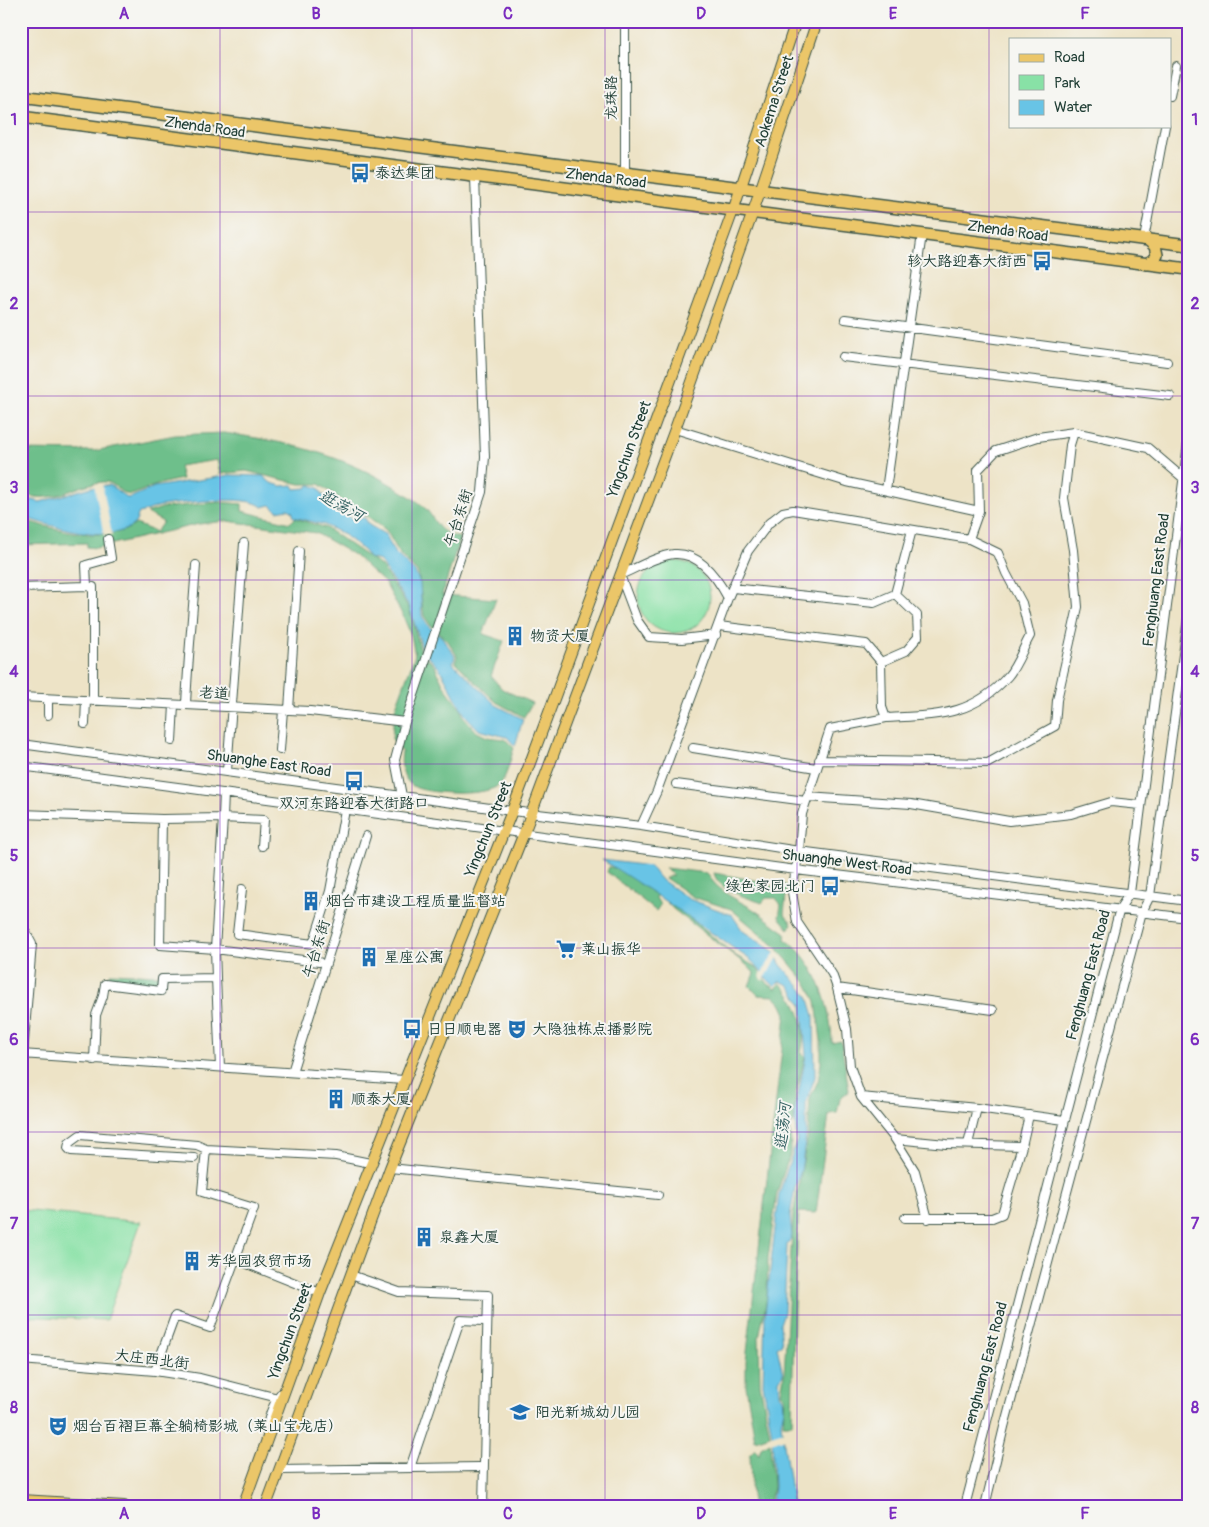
<svg xmlns="http://www.w3.org/2000/svg" width="1209" height="1527" viewBox="0 0 1209 1527" font-family="Pangolin,'LXGW WenKai TC',sans-serif">
<rect width="100%" height="100%" fill="#f6f6f2"/>
<filter id="ink" filterUnits="userSpaceOnUse"><feTurbulence type="fractalNoise" baseFrequency=".02" numOctaves="2"/><feDisplacementMap in="SourceGraphic" scale="10" xChannelSelector="R" yChannelSelector="G"/><feConvolveMatrix kernelMatrix="1 2 1 2 8 2 1 2 1" color-interpolation-filters="sRGB"/></filter>
<filter id="wash" filterUnits="userSpaceOnUse"><feTurbulence type="fractalNoise" baseFrequency=".0096" numOctaves="4" result="noise"/><feDisplacementMap in="SourceGraphic" scale="20" xChannelSelector="R" yChannelSelector="G"/><feGaussianBlur stdDeviation="1.12" result="paint"/><feColorMatrix in="noise" values="0 0 0 0 0 0 0 0 0 0 0 0 0 0 0 0 0 1.4 0 .05"/><feComposite in="paint" operator="in"/></filter>
<g filter="url(#wash)">
<rect width="100%" height="100%" fill="#ede3c6"/>
<path fill="#88e1a6" stroke="#548f6d" d="M638 597a36 36 0 1 1 72 0a36 36 0 1 1-72 0Z
M21 1210 141 1222 106 1320 21 1316Z"/>
<path fill="#6ebf8b" stroke="#467e60" d="M224 433C290 442 345 455 403 492 409 496 416 500 422 505 439 521 433 531 460 538L442 595 496 599 483 634 504 641 491 676 502 689 532 703 524 717 496 702 455 662 457 656 448 641 430 625 424 616 418 573 401 556 386 530 367 516 352 513 339 498 319 484H300L246 471 220 474 217 460 179 466 182 479C167 482 154 485 141 491 136 493 132 496 126 494 117 491 115 481 103 482 70 485 58 505 21 494V450L94 451 175 435Z
M219 502 242 504V511L290 523 295 518 326 528 381 566 409 608 421 652 435 666 444 686 461 709 463 716 477 732 487 737 505 739 514 748C510 759 508 775 500 784 488 797 433 794 417 788 402 782 400 765 402 752L392 739 394 712 415 655 411 635 403 616 385 583 354 555 316 533 227 521 199 524 96 548 87 547V543L21 545V519C52 529 108 545 136 524L156 532 163 522 147 513 162 508Z
M609 867 622 869 662 892 682 912 736 956 756 967 768 984 776 989 780 983C800 1004 807 1025 801 1053L805 1057 796 1093 793 1123 790 1124 791 1151 777 1193 768 1258 767 1298 759 1337 760 1384 770 1435 755 1440 746 1386V1361L786 1014 782 1005 774 996 758 995 749 986 754 973 748 966 673 909 660 895 655 896 660 905 656 911 607 872Z
M665 868 707 873C718 892 734 898 753 909 764 916 774 925 786 933L785 939C817 961 831 1006 832 1043L841 1041 849 1091 840 1098 837 1113 829 1114 816 1213 799 1212 794 1310 792 1424H783L785 1397 781 1393 784 1375 793 1215 808 1135 810 1098 818 1081 821 1063V1041L816 1001 808 985 776 947 731 909 693 897 665 878 673 875Z
M714 873 765 882 766 885 774 887 775 892 781 893 783 884 787 886 784 914 792 923 789 929 779 917 781 905 776 898H766L762 903C747 897 718 891 714 873Z
M110 973 160 975V986L110 984Z
M770 1442 773 1487 769 1503 752 1506 750 1454 755 1449 759 1455 761 1447Z"/>
<path fill="#68c4e6" stroke="#44808d" d="M230 475 263 476 271 483 282 486 293 485 295 489 306 488 310 485 319 488 323 495 346 506 350 519 365 518 369 525 386 535 394 552 415 572 420 583 422 616 429 627 442 637 455 656 453 663 496 705 523 719 515 746 507 737 479 730 465 715 440 669 423 651 409 606 380 561 369 558 364 551 344 535 325 525 294 517 292 511 288 509 277 511 271 505 262 507C250 494 180 503 161 506 154 507 147 512 139 513 137 516 137 521 135 523 113 547 47 524 21 517V497L40 502 92 487 110 485 127 498 132 497 154 487Z
M602 860 650 866 659 878 689 899 732 915 743 931 773 951 781 965 808 996 814 1016 815 1077 806 1103V1135L801 1171 795 1188 790 1216 792 1236 787 1245 784 1312 780 1324 782 1344 777 1347 783 1374 779 1381 780 1394 783 1398 784 1408 781 1423 793 1506H771L774 1487 772 1435 763 1384 765 1314 779 1194 797 1140 794 1114 806 1056 802 1005 789 985 780 981 775 986C764 979 759 966 749 959 700 925 652 891 602 860Z"/>
<path fill="#ede3c6" d="M102 483 112 535 104 536 94 484Z
M776 951 779 956 763 981 760 976Z
M784 1431 785 1438 771 1443V1435Z"/>
</g>
<g filter="url(#ink)">
<g fill="none" stroke-linecap="round" stroke-linejoin="round">
<defs>
<path id="minor" d="M1170 96 1176 66
M625 175V21
M1144 239 1165 126
M845 319 1167 362
M843 357 1170 396
M1074 432 1148 448 1183 478
M886 490 922 234
M87 586 93 587V701
M21 588 87 586 86 565 111 558 108 539
M733 588 874 603 895 594 912 530
M719 626 866 644 881 662 882 707 886 718 830 729 802 814 799 851 792 892 797 922 832 974 837 988 847 1029 850 1066 861 1097 977 1108 1064 1120
M716 635 682 639 649 637 637 620 620 575C637 568 656 556 674 554 700 552 718 579 728 598
M881 662 906 651 918 637 917 615 895 594
M21 697 310 711 405 722
M48 699V715
M186 705C188 658 193 612 196 565
M289 710 299 551
M886 718C936 715 972 717 1008 676 1017 666 1023 648 1030 636L1022 603 1006 573 998 553 969 539
M85 724 86 700
M172 741 174 705
M21 744 512 811 641 826 799 851 1188 901
M693 748 816 768
M280 750 283 710
M819 760 988 763 1055 726 1057 700 1078 607 1073 550 1064 498 1070 445 1074 432 1038 437 996 451 978 470 979 511
M21 766 796 870 1188 918
M227 771 244 543
M676 784 806 801
M224 793 223 818 264 820 262 846
M402 796 395 760 405 722 482 492 485 457 475 177
M807 797 911 804 1009 821 1071 814 1111 802 1140 805
M21 814 162 819 160 945 215 949 223 818 162 819
M641 826 657 791 728 598 748 551 769 523 783 512 793 510 969 539 979 511 847 482 675 429
M242 889 237 934 313 944 330 891 345 810
M21 931H25L32 944 23 1054
M216 978 215 949 319 962
M837 988 993 1010
M21 1054 404 1080
M94 1060 96 1015 103 996 105 984 161 991 162 979 216 978 220 1067
M292 1072 366 836
M861 1097 895 1139
M968 1144 977 1108
M194 1158 71 1151 68 1148 69 1143 80 1135 197 1145 206 1149 336 1156 370 1163
M390 1168 658 1195
M905 1218H992L1002 1214 1022 1146 1029 1115
M928 1219 915 1171 895 1139 946 1144 1022 1146
M235 1259 320 1293
M351 1275 399 1292 488 1295 483 1506
M21 1360 155 1371 200 1378 278 1398
M155 1371 175 1316 210 1328 254 1208 202 1192 206 1149
M267 1434C267 1418 272 1407 280 1394
M410 1468 460 1320 484 1321
M280 1470 479 1467
M965 1506 1120 908 1130 893 1188 443
M985 1506 1004 1427 1142 912 1150 896 1188 618"/>
<path id="major" d="M21 1500 124 1506
M243 1506 320 1293 512 811 554 699 734 208 796 21
M266 1506 390 1168 524 833 675 429 753 212 817 21"/>
<path id="highway" d="M21 96 1188 245
M21 117C410 169 799 218 1188 269
M1146 264 1155 259 1157 255 1155 246 1147 239"/>
</defs>
<use href="#minor" stroke="#3e564a" stroke-width="10"/>
<use href="#major" stroke="#3e564a" stroke-width="12"/>
<use href="#highway" stroke="#3e564a" stroke-width="14"/>
<use href="#minor" stroke="#fff" stroke-width="8"/>
<use href="#major" stroke="#ebc669" stroke-width="10"/>
<use href="#highway" stroke="#ebc669" stroke-width="11"/>
</g>
</g>
<path fill="none" stroke="#7b2cbf" stroke-width="1" stroke-opacity="0.55" d="M220 21V1506M412 21V1506M605 21V1506M797 21V1506M989 21V1506M21 212H1188M21 396H1188M21 580H1188M21 764H1188M21 948H1188M21 1132H1188M21 1315H1188"/>
<defs>
<symbol id="bus-bare" viewBox="-9 -9 18 18"><path d="M-5-6H5V4H4V6H2V4H-2V6H-4V4H-5ZM-3.5-4V0h7V-4ZM-3.5 1.2v1.5H-2V1.2ZM2 1.2v1.5H3.5V1.2Z" fill="#1f6fb2" stroke="#f6f6f2" stroke-width="2.5" paint-order="stroke"/></symbol>
<symbol id="building-bare" viewBox="-9 -9 18 18"><path d="M-4-6H4V6H1V3H-1V6H-4ZM-2.5-4.3h1.7v1.8h-1.7ZM.8-4.3h1.7v1.8H.8ZM-2.5-1h1.7V.8h-1.7ZM.8-1h1.7V.8H.8Z" fill="#1f6fb2" stroke="#f6f6f2" stroke-width="2.5" paint-order="stroke"/></symbol>
<symbol id="supermarket-bare" viewBox="-9 -9 18 18"><path d="M-6-5.5h2.5l.6 2H6L4.5 2H-2.5L-4.4-4H-6ZM-1.5 3.2a1.3 1.3 0 1 0 .1 0ZM3 3.2a1.3 1.3 0 1 0 .1 0Z" fill="#1f6fb2" stroke="#f6f6f2" stroke-width="2.5" paint-order="stroke"/></symbol>
<symbol id="theatre-bare" viewBox="-9 -9 18 18"><path d="M-5-5.5Q0-4 5-5.5V0Q5 5 0 6Q-5 5-5 0ZM-3.3-2.5H-1v1.5H-3.3ZM1-2.5H3.3v1.5H1ZM-2.8 1Q0 5.5 2.8 1Z" fill="#1f6fb2" stroke="#f6f6f2" stroke-width="2.5" paint-order="stroke"/></symbol>
<symbol id="school-bare" viewBox="-9 -9 18 18"><path d="M0-5L7-2L0 1L-7-2ZM-4 1L0 2.5L4 1V4Q0 6-4 4Z" fill="#1f6fb2" stroke="#f6f6f2" stroke-width="2.5" paint-order="stroke"/></symbol>
</defs>
<g fill-rule="evenodd">
<use href="#bus-bare" x="346" y="159" width="28" height="28"/>
<use href="#bus-bare" x="1028" y="247" width="28" height="28"/>
<use href="#building-bare" x="501" y="622" width="28" height="28"/>
<use href="#bus-bare" x="340" y="767" width="28" height="28"/>
<use href="#bus-bare" x="816" y="872" width="28" height="28"/>
<use href="#building-bare" x="297" y="887" width="28" height="28"/>
<use href="#supermarket-bare" x="552" y="935" width="28" height="28"/>
<use href="#building-bare" x="355" y="943" width="28" height="28"/>
<use href="#bus-bare" x="398" y="1015" width="28" height="28"/>
<use href="#theatre-bare" x="503" y="1015" width="28" height="28"/>
<use href="#building-bare" x="322" y="1085" width="28" height="28"/>
<use href="#building-bare" x="410" y="1223" width="28" height="28"/>
<use href="#building-bare" x="178" y="1247" width="28" height="28"/>
<use href="#school-bare" x="506" y="1398" width="28" height="28"/>
<use href="#theatre-bare" x="44" y="1412" width="28" height="28"/>
</g>
<g text-anchor="middle" stroke-width="4" stroke-linejoin="round" paint-order="stroke">
<g font-size="15" fill="#1f3d34" stroke="#f6f6f2">
<text transform="translate(611 98) rotate(-90)" y="5">龙珠路</text>
<text transform="translate(774 101) rotate(-72)" y="5">Aokema Street</text>
<text transform="translate(205 127) rotate(8)" y="5">Zhenda Road</text>
<text transform="translate(606 178) rotate(7)" y="5">Zhenda Road</text>
<text transform="translate(1008 231) rotate(8)" y="5">Zhenda Road</text>
<text transform="translate(629 449) rotate(-70)" y="5">Yingchun Street</text>
<text transform="translate(458 518) rotate(-72)" y="5">午台东街</text>
<text transform="translate(1156 580) rotate(-83)" y="5">Fenghuang East Road</text>
<text transform="translate(214 693) rotate(3)" y="5">老道</text>
<text transform="translate(269 763) rotate(8)" y="5">Shuanghe East Road</text>
<text transform="translate(488 829) rotate(-68)" y="5">Yingchun Street</text>
<text transform="translate(847 862) rotate(7)" y="5">Shuanghe West Road</text>
<text transform="translate(316 949) rotate(-73)" y="5">午台东街</text>
<text transform="translate(1088 975) rotate(-75)" y="5">Fenghuang East Road</text>
<text transform="translate(290 1331) rotate(-70)" y="5">Yingchun Street</text>
<text transform="translate(152 1359) rotate(7)" y="5">大庄西北街</text>
<text transform="translate(985 1367) rotate(-75)" y="5">Fenghuang East Road</text>
</g>
<g font-size="15" fill="#1f3d34" stroke="#f6f6f2" text-anchor="start">
<text x="375" y="178">泰达集团</text>
<text x="1027" y="266" text-anchor="end">轸大路迎春大街西</text>
<text x="530" y="641">物资大厦</text>
<text x="354" y="808" text-anchor="middle">双河东路迎春大街路口</text>
<text x="815" y="891" text-anchor="end">绿色家园北门</text>
<text x="326" y="906">烟台市建设工程质量监督站</text>
<text x="581" y="954">莱山振华</text>
<text x="384" y="962">星座公寓</text>
<text x="427" y="1034">日日顺电器</text>
<text x="532" y="1034">大隐独栋点播影院</text>
<text x="351" y="1104">顺泰大厦</text>
<text x="439" y="1242">泉鑫大厦</text>
<text x="207" y="1266">芳华园农贸市场</text>
<text x="535" y="1417">阳光新城幼儿园</text>
<text x="73" y="1431">烟台百褶巨幕全躺椅影城（莱山宝龙店）</text>
</g>
<g font-size="16" font-style="italic" fill="#315f60" stroke="#f6f6f2">
<text transform="translate(342 505) rotate(29)" y="6">逛荡河</text>
<text transform="translate(782 1126) rotate(-84)" y="6">逛荡河</text>
</g>
</g>
<rect width="1209" height="1527" fill="none" stroke="#f6f6f2" stroke-width="55"/>
<rect x="1009" y="38" width="162" height="90" fill="#f6f6f2" stroke="#a0aca6"/>
<rect x="1019" y="54" width="25" height="8" fill="#ebc669" stroke="#a0aca6"/>
<text x="1054" y="62" font-size="15" fill="#1f3d34">Road</text>
<rect x="1019" y="75" width="25" height="15" fill="#88e1a6" stroke="#a0aca6"/>
<text x="1054" y="88" font-size="15" fill="#1f3d34">Park</text>
<rect x="1019" y="100" width="25" height="15" fill="#68c4e6" stroke="#a0aca6"/>
<text x="1054" y="112" font-size="15" fill="#1f3d34">Water</text>
<rect x="28" y="28" width="1154" height="1472" fill="none" stroke="#7b2cbf" stroke-width="2"/>
<g font-size="16" text-anchor="middle" font-weight="bold" fill="#7b2cbf">
<text x="124" y="19">A</text>
<text x="316" y="19">B</text>
<text x="508" y="19">C</text>
<text x="701" y="19">D</text>
<text x="893" y="19">E</text>
<text x="1085" y="19">F</text>
<text x="14" y="125">1</text>
<text x="1195" y="125">1</text>
<text x="14" y="309">2</text>
<text x="1195" y="309">2</text>
<text x="14" y="493">3</text>
<text x="1195" y="493">3</text>
<text x="14" y="677">4</text>
<text x="1195" y="677">4</text>
<text x="14" y="861">5</text>
<text x="1195" y="861">5</text>
<text x="14" y="1045">6</text>
<text x="1195" y="1045">6</text>
<text x="14" y="1229">7</text>
<text x="1195" y="1229">7</text>
<text x="14" y="1413">8</text>
<text x="1195" y="1413">8</text>
<text x="124" y="1519">A</text>
<text x="316" y="1519">B</text>
<text x="508" y="1519">C</text>
<text x="701" y="1519">D</text>
<text x="893" y="1519">E</text>
<text x="1085" y="1519">F</text>
</g>
</svg>
